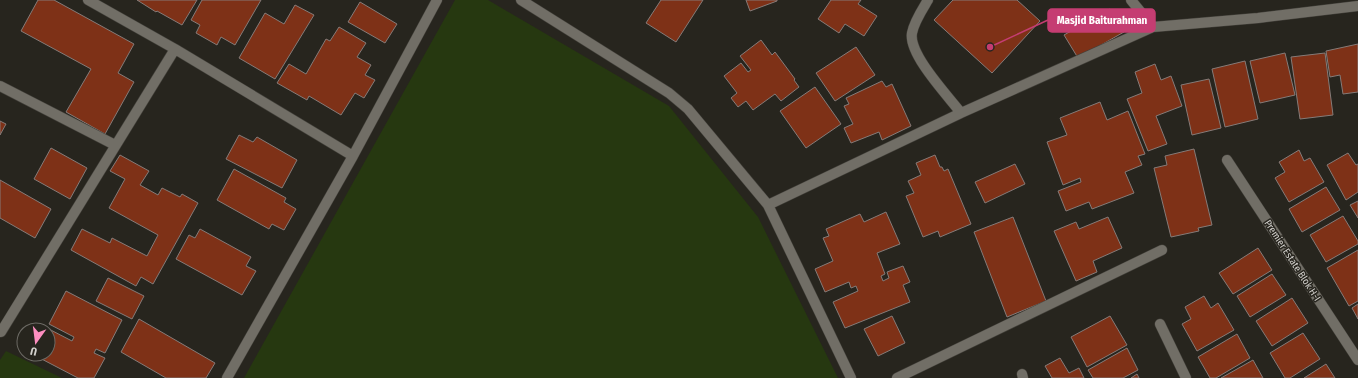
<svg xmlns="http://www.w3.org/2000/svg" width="1358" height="378" viewBox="0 0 1358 378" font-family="'Fira Sans Condensed',sans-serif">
<rect width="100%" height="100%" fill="#27251e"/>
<path fill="#263810" d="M455 0H488L669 106 758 217 838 378H244Z
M6 351 62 378H0V360Z"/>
<path fill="#7e3117" stroke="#857b78" d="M38 0H54L134 44 118 73 134 82 105 134 66 112 91 69 21 31Z
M137 0H197L182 25 157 11 156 12Z
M202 0H261L235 45 221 37 217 45 196 33 200 25 191 20Z
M661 0H703L676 42 646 23Z
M746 0H777V1L750 11Z
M831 0H861L858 4 877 16 864 36 845 24 839 33 818 19Z
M953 0H1017L1040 21 992 73 934 20Z
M360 2 397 24 385 43 348 22Z
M295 5 314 15 275 79 239 58 265 13 284 24Z
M1110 9 1124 32 1078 58 1064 35Z
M339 27 366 43 357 57 371 65 365 75 375 80 364 98 355 93 341 115 309 96 307 100 277 83 289 64 306 74 326 39 330 41Z
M761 40 772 55 775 52 795 79 794 80 799 87 781 101 775 94 753 110 746 101 738 107 731 98 737 93 724 76 741 63 748 72 751 70 740 56Z
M1358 44V92L1343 94 1340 75 1330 77 1326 51Z
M856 47 875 75 835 101 816 73Z
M1285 53 1295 95 1260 103 1250 61Z
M1325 53 1333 115 1300 119 1291 57Z
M1245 61 1258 119 1225 127 1212 69Z
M1155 64 1161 80 1171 76 1182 106 1156 116 1167 144 1148 151 1127 99 1142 93 1135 72Z
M1209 79 1221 128 1192 135 1181 85Z
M882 81 886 87 892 84 911 126 882 140 879 132 851 143 844 128 853 124 844 106 849 104 846 98Z
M815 87 841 124 806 148 780 111Z
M1100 102 1107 120 1128 111 1145 154 1138 156 1142 165 1125 172 1134 193 1092 209 1089 202 1066 211 1058 191 1081 182 1080 178 1063 185 1047 142 1067 135 1060 118Z
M0 121 6 124 0 135Z
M239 135 253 142 257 137 297 160 282 188 226 159Z
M51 148 87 168 70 199 34 179Z
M1194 149 1212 225 1198 228 1199 231 1171 237 1154 168 1167 165 1165 156Z
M1299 150 1304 161 1310 158 1324 182 1289 202 1275 178 1285 172 1279 162Z
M1348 153 1356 165 1358 164V192L1346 200 1327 165Z
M120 155 149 171 140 185 158 195 162 188 180 197 182 194 198 203 153 284 141 277 136 286 71 250 82 229 110 243 112 238 147 256 158 235 109 208 125 179 110 171Z
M935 155 940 167H942L944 171 948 169 971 224 940 237 938 231 923 237 906 196 914 193 908 181 921 175 916 163Z
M1015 164 1025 184 985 203 975 182Z
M234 169 286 198 284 202 296 209 284 230 272 224 269 229 217 200Z
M0 180 51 209 35 238 0 218Z
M1326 187 1340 210 1302 232 1289 209Z
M1358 201V218L1350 205Z
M886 212 900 244 877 253 885 274 881 276 883 281 889 278 887 272 903 266 910 282 903 285 910 302 845 328 833 302 858 291 856 286 851 288 849 282 825 292 815 269 833 261 823 238 829 236 826 229 860 214 864 222Z
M1343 216 1358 241V244L1326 262 1310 235Z
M1013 217 1046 301 1007 317 974 232Z
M1108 217 1122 248 1093 261 1097 272 1076 281 1054 231 1076 222 1079 229Z
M200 229 251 257 246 266 256 271 242 295 176 259 189 235 195 238Z
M1258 248 1272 270 1233 294 1219 273Z
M1358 250V301L1349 306 1327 268Z
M1272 274 1286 295 1250 317 1237 296Z
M108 278 144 296 132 319 96 301Z
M66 291 122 320 105 353 96 349 94 353 105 358 94 378H78L32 354H48V330H41L43 326 72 341 74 337 49 324Z
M1204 296 1211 308 1218 303 1234 330 1197 351 1182 324 1191 319 1185 307Z
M1292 298 1308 323 1272 346 1256 321Z
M1358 304V319L1352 308Z
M892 316 905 343 878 356 864 329Z
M1110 316 1127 345 1087 367 1071 337Z
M139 319 215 363 206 378H166L121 352Z
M1303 333 1320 359 1290 378H1285L1270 353Z
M1237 334 1250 358 1216 378H1210L1198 357Z
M1127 348 1138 370 1123 378H1093L1088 370Z
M1060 358 1069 373 1079 368 1084 378H1052L1045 366Z
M1253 360 1263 378H1221Z
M1326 364 1335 378H1304Z
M1137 374 1139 378H1131Z"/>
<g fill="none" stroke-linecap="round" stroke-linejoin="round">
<defs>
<path id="minor" d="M88 0 175 49 353 156
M521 0 669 93 688 109 768 205 851 378
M928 0C922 10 914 22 912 33 908 54 948 96 961 113
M1131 0 1153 27
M0 86 115 145
M1227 160 1358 360
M768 205 961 113 1153 27 1258 18 1358 6
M1160 324 1186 378
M1 332 175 49
M1022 374 1023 378
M227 378 353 156 437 0
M897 378 1162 250"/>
</defs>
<use href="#minor" stroke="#43413b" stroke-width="11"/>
<use href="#minor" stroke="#716e66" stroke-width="10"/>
</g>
<g text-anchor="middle" stroke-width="3" stroke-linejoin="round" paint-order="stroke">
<g font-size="10" fill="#d3d1cd" stroke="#27251e">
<text transform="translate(1293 260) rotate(57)" y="4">Premier Estate Blok H-I</text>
</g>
</g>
<path fill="none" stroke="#c53d72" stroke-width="1.5" d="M990 47L1048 20"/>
<circle fill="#c53d72" stroke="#27251e" stroke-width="1.5" cx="990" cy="47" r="4"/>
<rect fill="#c53d72" stroke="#c53d72" stroke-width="1.5" x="1048" y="9" width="107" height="23" rx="4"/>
<g font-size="11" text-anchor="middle" font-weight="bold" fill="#fff">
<text x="1102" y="24">Masjid Baiturahman</text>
</g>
<g transform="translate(36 342) rotate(194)"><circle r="19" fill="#27251e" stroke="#6c6a64"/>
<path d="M0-3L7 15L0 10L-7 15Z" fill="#fd8ec0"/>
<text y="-6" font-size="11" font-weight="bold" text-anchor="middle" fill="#d3d1cd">U</text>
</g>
</svg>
